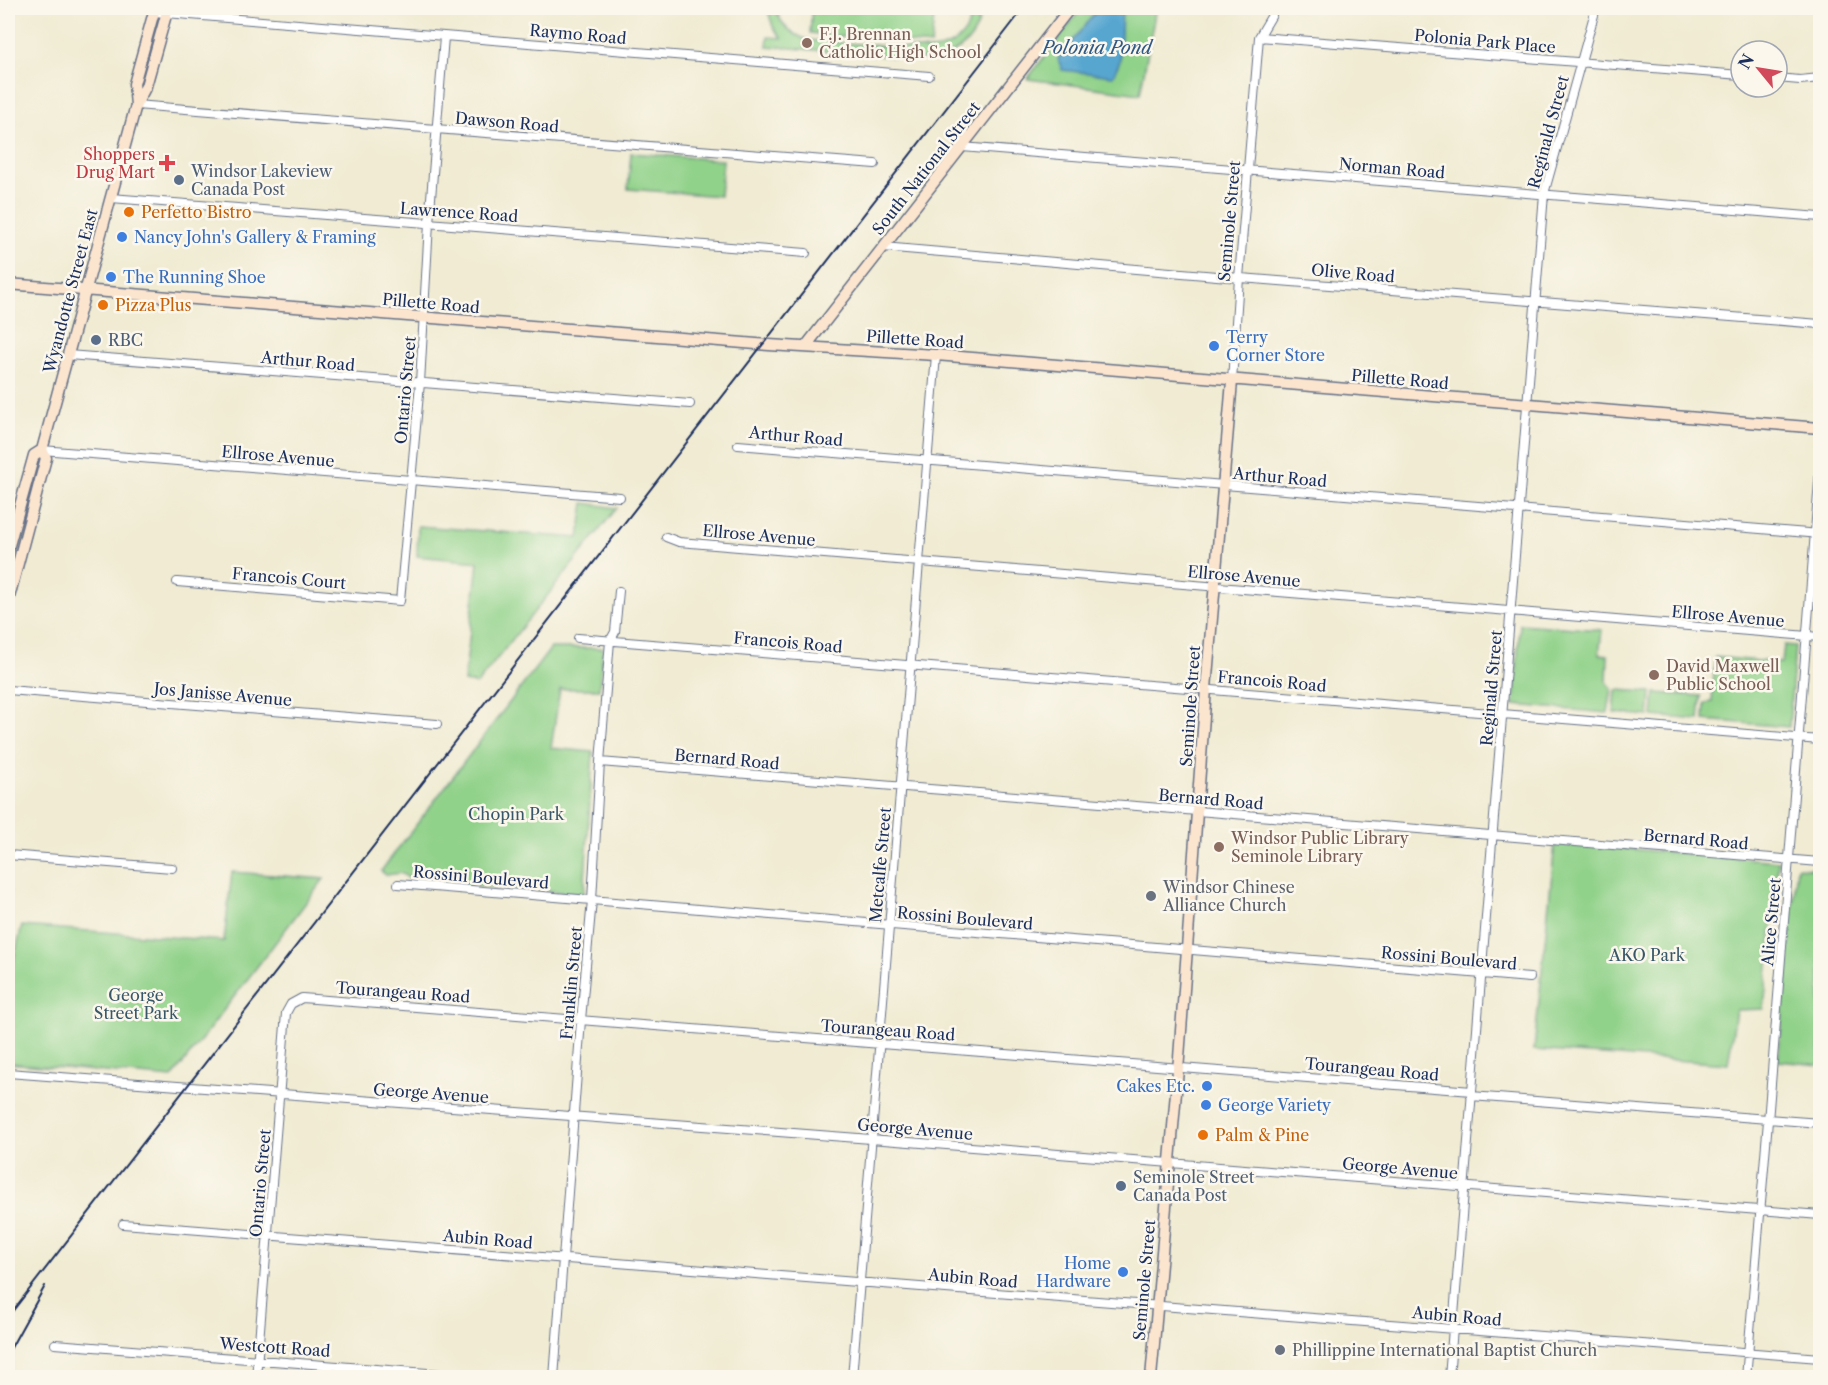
<svg xmlns="http://www.w3.org/2000/svg" width="1828" height="1385" viewBox="0 0 1828 1385" font-family="'Libre Caslon Text',serif">
<rect width="100%" height="100%" fill="#fbf7ec"/>
<filter id="ink" filterUnits="userSpaceOnUse"><feTurbulence type="fractalNoise" baseFrequency=".0167" numOctaves="2"/><feDisplacementMap in="SourceGraphic" scale="12" xChannelSelector="R" yChannelSelector="G"/><feConvolveMatrix kernelMatrix="1 2 1 2 8 2 1 2 1" color-interpolation-filters="sRGB"/></filter>
<filter id="wash" filterUnits="userSpaceOnUse"><feTurbulence type="fractalNoise" baseFrequency=".008" numOctaves="4" result="noise"/><feDisplacementMap in="SourceGraphic" scale="24" xChannelSelector="R" yChannelSelector="G"/><feGaussianBlur stdDeviation="1.35" result="paint"/><feColorMatrix in="noise" values="0 0 0 0 0 0 0 0 0 0 0 0 0 0 0 0 0 1.4 0 .05"/><feComposite in="paint" operator="in"/></filter>
<g filter="url(#wash)">
<rect width="100%" height="100%" fill="#f0ebd2"/>
<path fill="#91d28a" stroke="#568074" stroke-width="1.5" d="M767 8H776C780 25 791 34 808 40L932 50C956 47 971 33 972 8H980C981 37 960 54 932 60L767 46 768 37 782 38 773 27Z
M812 8H935L931 45 810 33Z
M1082 8H1147L1149 11 1153 8H1156L1140 94 1027 79Z
M631 153 723 160 720 196 628 189Z
M584 503 617 508 477 684 464 682 478 562 417 556 418 526 579 538Z
M1520 624 1602 630 1599 654 1608 655 1607 682 1612 689 1608 713 1514 705Z
M1784 645 1795 646 1789 727 1704 720 1705 703 1712 702 1715 657 1782 663Z
M551 648H603L599 689H560L551 748 593 752 584 894 410 880 402 873 386 875 381 871Z
M1616 690 1651 692 1649 716 1614 713Z
M1655 693 1701 696 1699 720 1653 716Z
M1555 843 1778 861 1764 1009 1736 1010 1728 1064 1534 1050Z
M1797 867 1820 869V1065L1778 1061Z
M232 872 324 879 172 1078 8 1063V982L22 926 224 941Z"/>
<path fill="#56a6d0" stroke="#386a97" stroke-width="1.5" d="M1099 8H1122L1120 61 1113 76 1062 70 1058 59Z"/>
</g>
<g filter="url(#ink)">
<g fill="none" stroke-linecap="round" stroke-linejoin="round">
<defs>
<path id="street" d="M154 12 929 76
M1259 37 1741 75
M1777 78 1800 80 1820 78
M136 105 875 164
M962 147 1820 217
M111 198 806 253
M883 247 1228 277 1820 324
M68 355 690 404
M1232 381 1239 278 1259 37 1272 15 1273 8
M738 445 1820 534
M42 450 620 497
M666 537 679 542 1820 637
M177 582 400 601 420 383 429 223 444 37
M578 638 1820 740
M8 690 437 724
M600 762 1820 862
M8 855 172 868
M398 884 1530 978
M8 1073 871 1139 1820 1215
M1471 1096 1820 1123
M123 1224 1820 1358
M55 1344 492 1378
M256 1378 286 1013 291 1004 302 998 1472 1091
M554 1378 581 1020 592 900 600 762 610 641 615 632 619 591
M852 1378 936 355
M1449 1378 1544 194 1596 8
M1746 1378 1769 1109 1820 469"/>
<path id="secondary" d="M136 105 134 84 155 8
M8 284 769 345 936 355 1820 428
M806 346 1070 8
M8 549 34 455 42 450
M8 601 46 458 42 450 136 105 146 86 168 8
M1151 1378 1179 1058 1206 689 1232 381"/>
</defs>
<use href="#street" stroke="#667187" stroke-width="10"/>
<use href="#secondary" stroke="#667187" stroke-width="13"/>
<use href="#street" stroke="#fff" stroke-width="8"/>
<use href="#secondary" stroke="#fce5cf" stroke-width="10"/>
<path stroke="#1b2f5e" stroke-width="2" d="M8 1317 1024 8
M8 1353 45 1286"/>
</g>
</g>
<g fill="#8d6e63" stroke="#fbf7ec" stroke-width="2">
<circle cx="807" cy="43" r="6"/>
<circle cx="1654" cy="675" r="6"/>
<circle cx="1219" cy="847" r="6"/>
</g>
<path fill="#e0444e" stroke="#fbf7ec" stroke-width="2" d="M164 154h6v6h6v6h-6v6h-6v-6h-6v-6h6z"/>
<g fill="#5c6f8a" stroke="#fbf7ec" stroke-width="2">
<circle cx="179" cy="180" r="6"/>
<circle cx="96" cy="340" r="6"/>
<circle cx="1121" cy="1186" r="6"/>
</g>
<g fill="#e8710a" stroke="#fbf7ec" stroke-width="2">
<circle cx="129" cy="212" r="6"/>
<circle cx="103" cy="305" r="6"/>
<circle cx="1203" cy="1135" r="6"/>
</g>
<g fill="#3f7fe0" stroke="#fbf7ec" stroke-width="2">
<circle cx="122" cy="237" r="6"/>
<circle cx="111" cy="277" r="6"/>
<circle cx="1214" cy="346" r="6"/>
<circle cx="1207" cy="1086" r="6"/>
<circle cx="1206" cy="1105" r="6"/>
<circle cx="1123" cy="1272" r="6"/>
</g>
<g fill="#6b7280" stroke="#fbf7ec" stroke-width="2">
<circle cx="1151" cy="896" r="6"/>
<circle cx="1280" cy="1350" r="6"/>
</g>
<g text-anchor="middle" stroke-width="5" stroke-linejoin="round" paint-order="stroke">
<g font-size="16" fill="#1b2f5e" stroke="#fbf7ec">
<text transform="translate(578 34) rotate(5)" y="6">Raymo Road</text>
<text transform="translate(1485 41) rotate(5)" y="6">Polonia Park Place</text>
<text transform="translate(507 122) rotate(5)" y="6">Dawson Road</text>
<text transform="translate(1548 132) rotate(-75)" y="6">Reginald Street</text>
<text transform="translate(926 168) rotate(-52)" y="6">South National Street</text>
<text transform="translate(1392 168) rotate(5)" y="6">Norman Road</text>
<text transform="translate(459 212) rotate(4)" y="6">Lawrence Road</text>
<text transform="translate(1229 221) rotate(-85)" y="6">Seminole Street</text>
<text transform="translate(1353 273) rotate(5)" y="6">Olive Road</text>
<text transform="translate(70 291) rotate(-75)" y="6">Wyandotte Street East</text>
<text transform="translate(431 303) rotate(5)" y="6">Pillette Road</text>
<text transform="translate(915 339) rotate(4)" y="6">Pillette Road</text>
<text transform="translate(308 361) rotate(5)" y="6">Arthur Road</text>
<text transform="translate(1400 379) rotate(5)" y="6">Pillette Road</text>
<text transform="translate(405 390) rotate(-85)" y="6">Ontario Street</text>
<text transform="translate(796 436) rotate(5)" y="6">Arthur Road</text>
<text transform="translate(278 456) rotate(5)" y="6">Ellrose Avenue</text>
<text transform="translate(1280 477) rotate(5)" y="6">Arthur Road</text>
<text transform="translate(759 535) rotate(5)" y="6">Ellrose Avenue</text>
<text transform="translate(1244 576) rotate(5)" y="6">Ellrose Avenue</text>
<text transform="translate(289 578) rotate(5)" y="6">Francois Court</text>
<text transform="translate(1728 616) rotate(5)" y="6">Ellrose Avenue</text>
<text transform="translate(788 642) rotate(5)" y="6">Francois Road</text>
<text transform="translate(1272 681) rotate(5)" y="6">Francois Road</text>
<text transform="translate(1491 688) rotate(-85)" y="6">Reginald Street</text>
<text transform="translate(223 694) rotate(5)" y="6">Jos Janisse Avenue</text>
<text transform="translate(1190 706) rotate(-86)" y="6">Seminole Street</text>
<text transform="translate(727 759) rotate(5)" y="6">Bernard Road</text>
<text transform="translate(1211 799) rotate(5)" y="6">Bernard Road</text>
<text transform="translate(1696 839) rotate(5)" y="6">Bernard Road</text>
<text transform="translate(880 865) rotate(-85)" y="6">Metcalfe Street</text>
<text transform="translate(481 877) rotate(5)" y="6">Rossini Boulevard</text>
<text transform="translate(965 918) rotate(5)" y="6">Rossini Boulevard</text>
<text transform="translate(1771 922) rotate(-85)" y="6">Alice Street</text>
<text transform="translate(1449 958) rotate(5)" y="6">Rossini Boulevard</text>
<text transform="translate(571 983) rotate(-85)" y="6">Franklin Street</text>
<text transform="translate(403 992) rotate(4)" y="6">Tourangeau Road</text>
<text transform="translate(888 1030) rotate(4)" y="6">Tourangeau Road</text>
<text transform="translate(1372 1069) rotate(5)" y="6">Tourangeau Road</text>
<text transform="translate(431 1093) rotate(4)" y="6">George Avenue</text>
<text transform="translate(915 1129) rotate(5)" y="6">George Avenue</text>
<text transform="translate(1400 1168) rotate(5)" y="6">George Avenue</text>
<text transform="translate(260 1183) rotate(-85)" y="6">Ontario Street</text>
<text transform="translate(488 1239) rotate(5)" y="6">Aubin Road</text>
<text transform="translate(973 1278) rotate(5)" y="6">Aubin Road</text>
<text transform="translate(1144 1280) rotate(-85)" y="6">Seminole Street</text>
<text transform="translate(1457 1316) rotate(5)" y="6">Aubin Road</text>
<text transform="translate(275 1347) rotate(4)" y="6">Westcott Road</text>
</g>
<g font-size="16" fill="#785e54" stroke="#fbf7ec" text-anchor="start">
<text x="819" y="40">F.J. Brennan<tspan x="819" dy="18">Catholic High School</tspan></text>
<text x="1666" y="672">David Maxwell<tspan x="1666" dy="18">Public School</tspan></text>
<text x="1231" y="844">Windsor Public Library<tspan x="1231" dy="18">Seminole Library</tspan></text>
</g>
<g font-size="16" fill="#be3a42" stroke="#fbf7ec" text-anchor="end">
<text x="155" y="160">Shoppers<tspan x="155" dy="18">Drug Mart</tspan></text>
</g>
<g font-size="16" fill="#4e5e75" stroke="#fbf7ec" text-anchor="start">
<text x="191" y="177">Windsor Lakeview<tspan x="191" dy="18">Canada Post</tspan></text>
<text x="108" y="346">RBC</text>
<text x="1133" y="1183">Seminole Street<tspan x="1133" dy="18">Canada Post</tspan></text>
</g>
<g font-size="16" fill="#c56008" stroke="#fbf7ec" text-anchor="start">
<text x="141" y="218">Perfetto Bistro</text>
<text x="115" y="311">Pizza Plus</text>
<text x="1215" y="1141">Palm &amp; Pine</text>
</g>
<g font-size="16" fill="#366cbe" stroke="#fbf7ec" text-anchor="start">
<text x="134" y="243">Nancy John's Gallery &amp; Framing</text>
<text x="123" y="283">The Running Shoe</text>
<text x="1226" y="343">Terry<tspan x="1226" dy="18">Corner Store</tspan></text>
<text x="1195" y="1092" text-anchor="end">Cakes Etc.</text>
<text x="1218" y="1111">George Variety</text>
<text x="1111" y="1269" text-anchor="end">Home<tspan x="1111" dy="18">Hardware</tspan></text>
</g>
<g font-size="16" fill="#385869" stroke="#fbf7ec">
<text x="516" y="820">Chopin Park</text>
<text x="1647" y="961">AKO Park</text>
<text x="136" y="1001">George<tspan x="136" dy="18">Street Park</tspan></text>
</g>
<g font-size="16" fill="#5b616d" stroke="#fbf7ec" text-anchor="start">
<text x="1163" y="893">Windsor Chinese<tspan x="1163" dy="18">Alliance Church</tspan></text>
<text x="1292" y="1356">Phillippine International Baptist Church</text>
</g>
<g font-size="18" font-style="italic" fill="#305986" stroke="#fbf7ec">
<text x="1097" y="54">Polonia Pond</text>
</g>
</g>
<rect width="1828" height="1385" fill="none" stroke="#fbf7ec" stroke-width="30"/>
<g transform="translate(1759 69) rotate(300)"><circle r="28" fill="#fbf7ec" stroke="#a1a7b3" stroke-width="1.5"/>
<path d="M0-4.5L10 22L0 15L-10 22Z" fill="#d1495b"/>
<text y="-9" font-size="16" font-weight="bold" text-anchor="middle" fill="#1b2f5e">N</text>
</g>
</svg>
